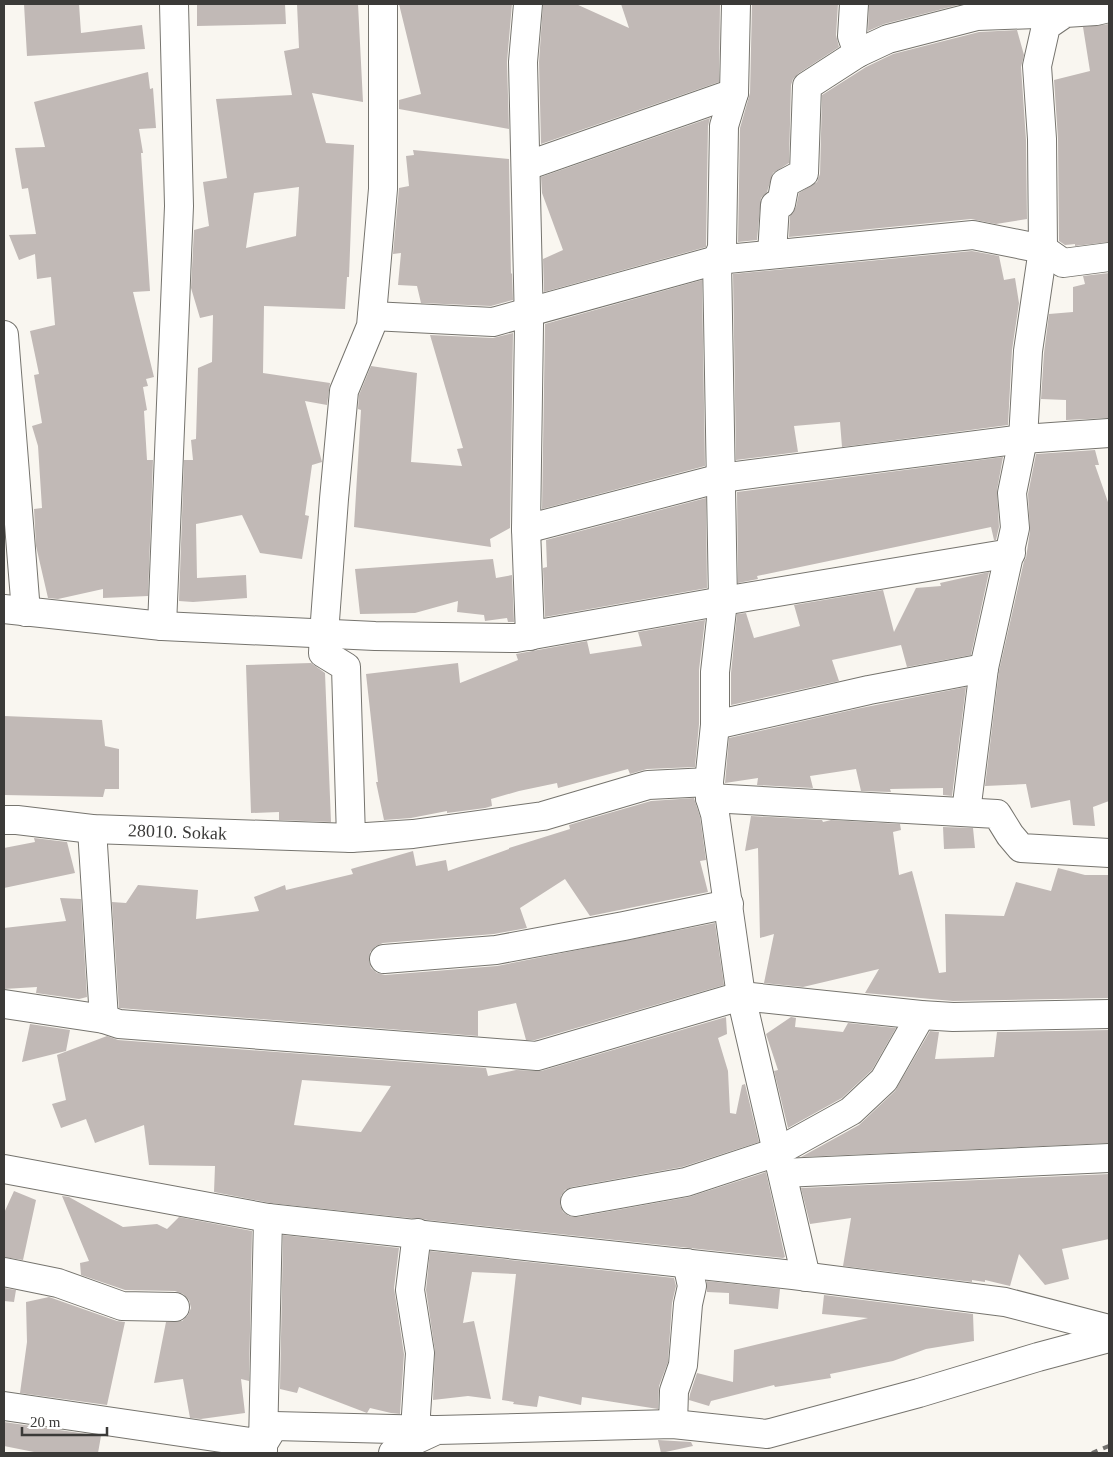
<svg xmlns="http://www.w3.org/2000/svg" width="1113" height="1457" viewBox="0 0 1113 1457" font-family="'Times New Roman',serif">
<rect width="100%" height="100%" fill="#f9f6f0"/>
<path fill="#c1b9b6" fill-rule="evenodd" d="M24 4H79L81 33 142 25 145 49 27 56Z
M197 4H285L286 24 197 26Z
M297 4H358L363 102 312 93 326 143 354 145 349 277H347L345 309 264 306 263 373 330 383 327 405 305 401 322 462 312 465 305 515 309 516 302 559 260 553 242 515 196 524 197 578 246 575 247 598 193 602 179 601 184 460H193L191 440 196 439 198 368 212 362 213 315 200 318 191 288 194 230 209 226 203 182 227 178 216 99 292 95 284 51 299 48ZM299 187 296 236 246 248 254 193Z
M399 4H512L507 62 509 129 399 109V100L421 94Z
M543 4H576L629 28 621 4H720L719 82 541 144 539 62Z
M752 4H838L836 35 839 47 799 73 793 79 791 85 789 163 773 173 767 192 761 198 757 240 738 242 740 128 750 93Z
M869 4H962L884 24 868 31Z
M1109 24V242L1075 246V244L1065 245 1059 241 1058 139 1054 80 1090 71 1083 27Z
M1017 30 1024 55 1021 67 1026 140 1027 219 996 224 971 219 789 237 790 216 796 207 799 193 817 182 820 174 822 95 866 67 893 54 979 32Z
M148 72 150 89 153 88 156 128 139 129 143 153H141L150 291 133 292 154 377 146 379 148 386 143 387 147 410 144 411 147 460H153L148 596 103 598V589L58 599 48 598 36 546 34 509 42 508 38 446 32 426 42 423 34 375 39 374 30 331 55 325 51 277 37 279 35 254 19 260 9 235 36 234 28 188 22 189 15 148 45 147 34 102Z
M710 118 708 126 706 247 544 292 543 259 563 250 542 193 541 177Z
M413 150 509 159 511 274 512 273 513 300 491 306 421 303 417 286 398 285 401 253 393 254 399 188 409 186 406 156 414 155Z
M972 251 999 256 1004 280 1015 278 1019 303 1012 350 1008 425 842 447 840 422 794 426 798 452 736 460 733 274Z
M1109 273V418L1066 420V400L1041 399 1044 353 1049 314 1073 312V287L1085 284 1083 276Z
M702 280 705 466 542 509 545 324Z
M513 333 510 528 490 539 491 547 354 527 361 410 358 409 359 395 371 366 417 373 411 462 462 466 457 449 463 448 430 335 493 338Z
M1095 450 1099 465H1095L1109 505V801L1093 807 1095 826 1073 825 1070 800 1031 808 1026 784 985 786 999 671 1024 561 1026 558 1030 531 1028 494 1036 454Z
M1003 457 997 490 999 527 996 540H994L991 527 757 576 758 579 738 583 737 492Z
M706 498 707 588 545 617 543 568 547 567 546 540Z
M493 559 496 578 512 575 514 622H508L507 618 485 621 484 615 457 612 458 601 415 613 360 614 355 569Z
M989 572 971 655 907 667 901 645 832 660 839 681 731 705V673L737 614 746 613 754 638 800 626 794 605 883 590 894 632 916 588 941 586 940 583Z
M705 620 699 670V724L695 767 647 769 630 774 628 769 558 788 557 783 519 791 491 799 492 806 485 808 447 813V811L411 818 384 820 376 782H378L366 674 458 663 460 683 518 660 516 654 587 641 590 654 642 646 638 632Z
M311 663 325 673 331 822 279 820V812L251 813 246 665Z
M966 687 952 796 943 795V788L890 789 891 792 861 791 856 769 810 776 813 788 757 785 758 778 725 783 729 738 856 709Z
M4 716 102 720 105 746 119 749V789H105L103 797 4 795Z
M694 798 700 817 706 860 700 861 708 892 590 916 565 879 520 908 527 928 494 934 383 943 376 946 370 952 369 961 371 968 377 973 385 975 497 966 715 923 724 985 535 1040H526L516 1003 478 1011V1036L119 1008 112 902 126 903 138 885 198 890 196 919 259 911 254 897 285 885 286 890 353 874 351 869 413 851 416 866 446 860 448 871 509 849V848L570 829 569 825 592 818 651 801Z
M751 816 822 820 823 822 831 820 900 824 901 830 893 832 899 875 912 871 939 973 946 972 945 914 1004 916 1016 882 1051 891 1058 868 1085 875H1109V998L953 1001 865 993 879 969 803 987 764 983 774 934 760 938 758 848 745 851Z
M943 827 973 828 975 848 944 849Z
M34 838 67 842 75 873 4 888V848L35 842Z
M60 898 81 899 87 997 79 999 36 993 37 987 4 989V928L66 921Z
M726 1017 727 1034 718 1038 728 1071 730 1113 736 1114 742 1085 745 1084 759 1142 682 1167 572 1187 565 1190 561 1196 560 1205 563 1212 569 1216 578 1217 689 1197 766 1172 785 1257 783 1258 270 1203 214 1192 215 1166 149 1165 144 1125 95 1143 86 1119 61 1128 52 1104 66 1100 57 1055 107 1036 118 1040 486 1068 488 1076 516 1070 541 1071ZM302 1080 391 1086 361 1132 294 1125Z
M791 1017 796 1018 795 1027 843 1032 848 1023 896 1028 872 1070 842 1098 788 1128 774 1071 778 1070 766 1034Z
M30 1024 70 1030 66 1051 22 1062Z
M1109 1030V1143L801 1157 859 1125 895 1091 930 1031 939 1032 935 1059 994 1057 997 1032Z
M1109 1174V1239L1062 1249 1069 1279 1045 1285 1019 1254 1010 1286 985 1280V1282L972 1280V1282L843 1266 851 1218 810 1224 801 1188Z
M14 1191 36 1200 23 1260 4 1257V1213Z
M62 1196 69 1197 123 1227 157 1224 167 1229 179 1217 252 1231 249 1381 241 1379 245 1413 201 1419 190 1418 183 1379 154 1383 166 1322 182 1321 188 1315 191 1308 189 1300 183 1294 175 1291 125 1290 81 1275 80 1263 89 1261Z
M283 1235 399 1248 394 1288 404 1354 400 1414 391 1413 370 1408 367 1413 299 1387 297 1393 280 1389Z
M430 1251 674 1278 676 1286 672 1303 668 1362 659 1386 658 1409 582 1397 581 1405 539 1396 537 1407 513 1404 514 1402 502 1400 516 1274 472 1272 463 1323 474 1321 491 1399 468 1396 433 1400 435 1351 426 1290Z
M707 1281 780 1289 778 1309 729 1304V1293L707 1292Z
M4 1288 16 1290 14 1302 4 1301Z
M824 1295 973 1314 974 1341 926 1349 893 1361 830 1374 831 1378 775 1387 774 1385 711 1401 709 1406 689 1400 690 1394 697 1373 733 1382 734 1350 868 1318 822 1314Z
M49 1297 117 1321 125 1322 107 1405 20 1393 27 1342 26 1302Z
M4 1422 101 1436 98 1453H39L4 1446Z
M658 1440 691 1442 693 1446 661 1453Z"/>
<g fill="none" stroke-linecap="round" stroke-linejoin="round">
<defs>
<g id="minor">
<path d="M383 4V189L371 326 344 391 334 499 324 634 323 653 346 667 351 838 413 834 543 816 648 785 709 782"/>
<path d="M528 4 523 62 529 325 526 529 721 478 1023 439 1109 433"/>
<path d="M736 4 734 93 724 126 722 248 717 260 723 601 715 672V725L709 782 710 798 715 814 741 996 806 1277"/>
<path d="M854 4 852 36 858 53"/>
<path d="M526 166 734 93"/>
<path d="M772 254 775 205 781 204 785 183 804 173 807 86 858 53 888 39 977 16 1065 13"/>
<path d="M372 316 493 322 717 260 973 235 1043 249 1063 263 1109 257"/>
<path d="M4 335 26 612"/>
<path d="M526 529 530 636"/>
<path d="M4 609 162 626 375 636 516 638 723 601 1011 553"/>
<path d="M162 626 179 206 174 4"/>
<path d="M715 725 869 690 984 668"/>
<path d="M710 798 997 814 1010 835 1021 848 1109 853"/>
<path d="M966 812 984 668 1015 528 1012 493 1023 439 1028 351 1043 249 1042 139 1037 66 1046 26 1065 13 1096 11 1109 8"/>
<path id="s1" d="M4 820H17L92 829 351 838"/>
<path d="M92 829 104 1019"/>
<path d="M384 959 496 950 624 926 729 904"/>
<path d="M4 1004 104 1019 119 1024 537 1056 741 996 921 1015 953 1017 1109 1014"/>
<path d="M4 1169 268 1218 793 1275 1005 1302 1109 1329"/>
<path d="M783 1173 1109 1158"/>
<path d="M575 1202 686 1182 777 1152 851 1111 884 1080 921 1015"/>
<path d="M4 1272 58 1283 122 1306 175 1307"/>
<path d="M4 1406 263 1444 268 1218"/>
<path d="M673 1424 674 1391 683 1365 688 1304 692 1286 687 1263"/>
<path d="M415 1430 420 1353 410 1290 417 1233"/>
<path d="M263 1451V1444L274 1426 433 1430"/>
</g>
<path id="tertiary" d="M393 1453 411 1442 437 1430 673 1424 767 1434 919 1393 1038 1357 1109 1338"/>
</defs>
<use href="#minor" stroke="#76746e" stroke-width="30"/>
<use href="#tertiary" stroke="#76746e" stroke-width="30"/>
<use href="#minor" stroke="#fff" stroke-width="28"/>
<use href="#tertiary" stroke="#fff" stroke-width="28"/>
<path stroke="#73716e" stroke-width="4" stroke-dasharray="6 6" stroke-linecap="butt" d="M1092 1453 1109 1446"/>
</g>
<g text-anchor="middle" stroke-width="4" stroke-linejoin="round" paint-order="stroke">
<g font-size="18" fill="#3b3a38" stroke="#fff">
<text dy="6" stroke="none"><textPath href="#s1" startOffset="174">28010. Sokak</textPath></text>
</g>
</g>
<rect width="1113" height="1457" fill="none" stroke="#3b3a38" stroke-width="10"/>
<path d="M22 1427v8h85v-8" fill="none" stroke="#3b3a38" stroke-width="2.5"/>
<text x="30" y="1427" font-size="15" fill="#3b3a38" stroke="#ffffff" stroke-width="4" paint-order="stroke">20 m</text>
</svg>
